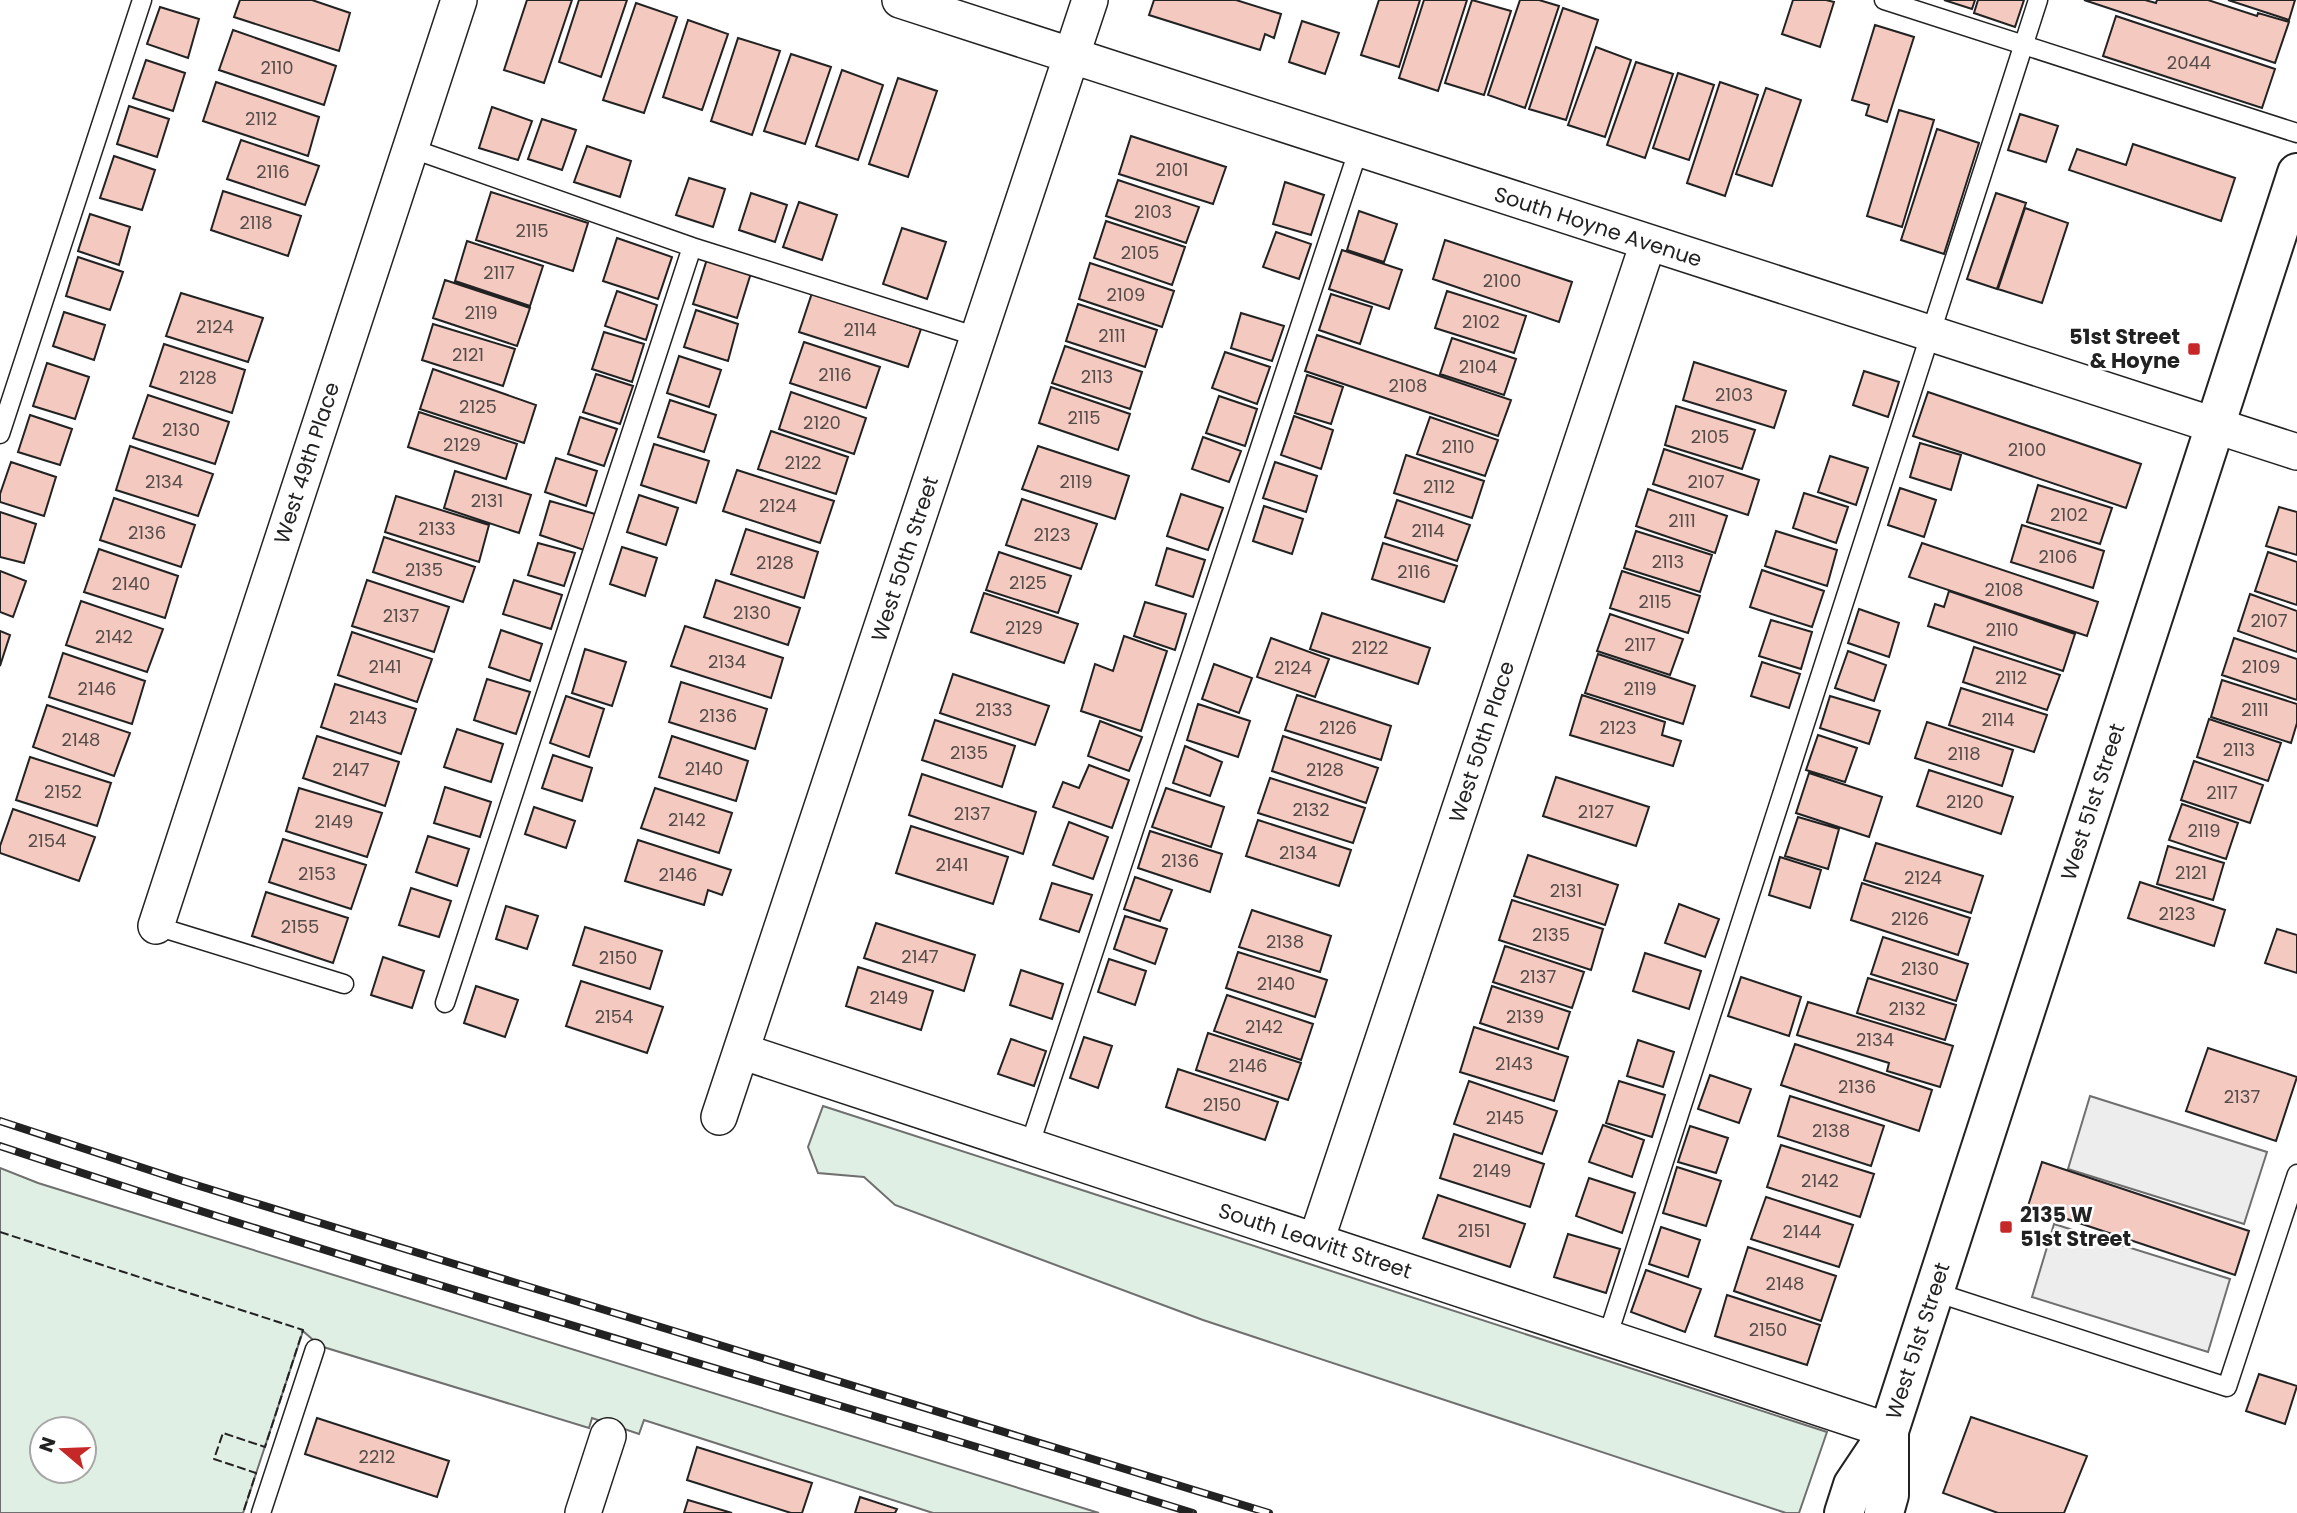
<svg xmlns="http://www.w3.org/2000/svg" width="2297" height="1513" viewBox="0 0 2297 1513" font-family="Poppins,sans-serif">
<rect width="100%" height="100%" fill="#fff"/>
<path fill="#e0efe3" stroke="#6f6f6f" stroke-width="2" fill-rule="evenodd" d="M823 1106 1827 1432 1799 1513H1786L1203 1320 895 1205 864 1177 818 1173 808 1147Z
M0 1168 38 1183 1099 1513H933L644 1420 639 1434 592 1418 589 1428 320 1346 303 1331 243 1513H0ZM42 1429H84V1471H42Z"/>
<path fill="#ededed" stroke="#6f6f6f" stroke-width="2" d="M2090 1096 2267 1152 2244 1224 2068 1169Z
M2054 1224 2230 1279 2208 1352 2032 1297Z"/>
<path fill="#f3c9c0" stroke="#222" stroke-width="2" d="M240 0H312L350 13 339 51 234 17Z
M527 0H572L544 83 504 70Z
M579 0H627L601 77 559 62Z
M1154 0H1236L1281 14 1274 38 1265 34 1260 50 1149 15Z
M1379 0H1420L1399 67 1361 55Z
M1424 0H1467L1438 91 1399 78Z
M1472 0 1511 11 1484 95 1445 83Z
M1520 0H1539L1559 6 1525 108 1488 95Z
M1793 0H1826L1834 2 1820 47 1782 34Z
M1944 0H1975L1972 9Z
M1978 0H2024L2015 27 1974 13Z
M2084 0H2145L2156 3 2157 0H2208L2257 16 2258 13 2289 22 2275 63Z
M2228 0H2295L2289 20Z
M636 3 677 17 644 113 603 100Z
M160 7 199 19 188 58 147 44Z
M1563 8 1598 20 1566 120 1529 109Z
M2116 16 2275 69 2262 108 2103 56Z
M688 20 728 34 702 110 663 97Z
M1302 21 1339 33 1325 74 1289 62Z
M1875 25 1914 37 1887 122 1866 115 1869 105 1852 100Z
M233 30 336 66 324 105 219 70Z
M738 38 780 51 752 135 711 121Z
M1596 47 1631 60 1605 137 1568 125Z
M791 54 831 67 805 144 764 131Z
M146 60 185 73 173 111 133 98Z
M1636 62 1673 74 1645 158 1607 145Z
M842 70 883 85 858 160 816 146Z
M1678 73 1714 85 1689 160 1653 148Z
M898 78 937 91 908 177 869 164Z
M216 82 319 117 308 156 203 121Z
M1720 82 1758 95 1725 196 1687 183Z
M1766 88 1801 100 1772 186 1736 174Z
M129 106 169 119 157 157 117 144Z
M492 107 532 121 518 160 479 148Z
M1899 110 1934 120 1902 227 1867 216Z
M2020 114 2058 126 2046 162 2008 150Z
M542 119 576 130 562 170 528 159Z
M1937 129 1979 143 1944 254 1901 240Z
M1131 136 1226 167 1213 204 1119 174Z
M241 140 319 166 305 205 227 179Z
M2133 144 2235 178 2221 221 2069 170 2077 149 2126 165Z
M587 146 631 161 620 197 574 182Z
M114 156 155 170 142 210 100 198Z
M689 178 725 189 713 227 676 215Z
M1118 180 1199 207 1186 243 1106 216Z
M1285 182 1324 195 1311 235 1273 224Z
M223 191 301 216 288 256 211 230Z
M491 192 588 223 573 271 476 240Z
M751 193 787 205 775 242 739 230Z
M1996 193 2026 203 1997 289 1967 279Z
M799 202 837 215 822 260 783 247Z
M2025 208 2068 223 2042 303 1998 289Z
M1359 211 1397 224 1384 262 1347 250Z
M90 214 130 227 119 265 78 251Z
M1106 221 1185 247 1172 285 1094 258Z
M902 228 946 242 927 299 883 284Z
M1276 232 1311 244 1299 279 1263 267Z
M617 238 672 257 658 299 603 281Z
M1445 240 1572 282 1559 322 1433 279Z
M467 241 543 266 530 306 455 281Z
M1342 250 1402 270 1389 309 1329 289Z
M78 257 123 272 110 310 66 296Z
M707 259 751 273 737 318 693 304Z
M1090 263 1174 291 1162 327 1079 299Z
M445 280 530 308 517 346 433 318Z
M617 291 657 305 646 340 605 326Z
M1447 291 1526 316 1514 353 1435 328Z
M181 293 263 318 248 362 166 336Z
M812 293 921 329 908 367 799 332Z
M1331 294 1372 307 1360 344 1319 330Z
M1078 304 1157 330 1145 367 1066 341Z
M696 310 738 324 728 361 684 347Z
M64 312 105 325 94 360 53 346Z
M1241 313 1284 326 1272 361 1231 348Z
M433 324 515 349 503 386 422 360Z
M604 332 644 344 632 382 592 369Z
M1317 335 1511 400 1498 436 1305 371Z
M1452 338 1516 359 1504 395 1440 374Z
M804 342 880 367 866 408 790 383Z
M164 344 245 370 232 413 150 386Z
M1065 346 1142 372 1130 409 1052 383Z
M1225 352 1270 367 1257 404 1212 388Z
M679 356 721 370 709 407 667 393Z
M1694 362 1786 391 1774 428 1683 400Z
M47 363 89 377 75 419 33 406Z
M433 369 536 405 524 443 420 409Z
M1864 371 1899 382 1888 417 1853 405Z
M596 374 633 386 620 424 583 412Z
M1307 375 1343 387 1331 424 1295 413Z
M1051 387 1130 414 1118 450 1039 423Z
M791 392 866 418 854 454 779 429Z
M1928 392 2141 464 2126 508 1913 436Z
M148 395 229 422 215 464 133 438Z
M1219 396 1257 409 1245 446 1206 433Z
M670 400 716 415 704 452 658 437Z
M1676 406 1755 430 1742 469 1665 445Z
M419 412 517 444 506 479 408 447Z
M30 415 72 429 60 465 18 452Z
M1294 416 1333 430 1321 469 1281 455Z
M580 417 617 429 604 466 568 454Z
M1430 417 1498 440 1485 476 1417 454Z
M771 431 848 457 836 494 758 469Z
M1203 437 1241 451 1229 482 1192 469Z
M1920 443 1961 455 1951 490 1910 477Z
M654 444 709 461 696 503 641 485Z
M130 446 213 474 198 516 116 490Z
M1038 446 1129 476 1115 519 1022 489Z
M1664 449 1759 480 1748 515 1653 484Z
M1406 455 1484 481 1472 518 1394 493Z
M1830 456 1868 468 1856 505 1818 492Z
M556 458 597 471 586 506 545 492Z
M11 462 56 477 44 516 0 502V494Z
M1275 462 1317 476 1306 512 1263 498Z
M737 470 834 501 820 543 723 511Z
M455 471 531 495 519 533 444 508Z
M2038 485 2112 508 2100 544 2027 522Z
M1900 488 1936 500 1924 537 1888 525Z
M1648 489 1727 516 1715 553 1636 526Z
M1804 493 1848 507 1836 543 1793 528Z
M1181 494 1223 508 1208 550 1167 536Z
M639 495 678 508 666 545 627 532Z
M396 496 489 525 479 562 385 532Z
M114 498 195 525 181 567 100 540Z
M1022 499 1097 524 1081 569 1006 545Z
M1397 500 1470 525 1457 561 1385 537Z
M550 501 595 514 584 550 540 535Z
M1264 506 1303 519 1292 554 1253 541Z
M2279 507 2297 512V555L2266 546Z
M0 512 36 524 24 563 0 557Z
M2022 525 2104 551 2093 588 2011 562Z
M746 529 818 552 804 598 731 574Z
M1636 531 1712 555 1700 592 1624 568Z
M1776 531 1837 550 1827 586 1765 566Z
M384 537 475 567 463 602 373 572Z
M538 543 575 553 564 586 528 575Z
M1383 543 1457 566 1444 602 1372 579Z
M1922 543 2098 602 2087 636 1909 577Z
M622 547 657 558 645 596 610 584Z
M1167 548 1205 560 1193 597 1156 585Z
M99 549 178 576 165 618 84 592Z
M999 552 1071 576 1058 613 986 590Z
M2268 552 2297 562V605L2255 591Z
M1762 570 1824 591 1812 627 1750 607Z
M0 571 26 581 13 617 0 612Z
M1622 571 1700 596 1688 633 1610 608Z
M367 580 449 607 434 652 352 626Z
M514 580 562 595 551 629 503 614Z
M716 580 800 608 788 645 704 617Z
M1949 591 2075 634 2063 671 1928 626 1935 604 1944 607Z
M984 593 1078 624 1064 663 971 632Z
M2250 594 2297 611V652L2238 631Z
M81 601 163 629 147 672 66 645Z
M1145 602 1186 614 1175 650 1134 636Z
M1859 609 1899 623 1889 657 1848 643Z
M1322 613 1430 648 1418 684 1310 649Z
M1610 614 1683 639 1670 675 1597 651Z
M1771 620 1812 632 1801 669 1759 656Z
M685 626 783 658 771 698 671 666Z
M501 630 542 644 530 681 489 667Z
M0 631 10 635 0 666Z
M352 632 432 659 417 702 338 675Z
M1124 636 1167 651 1141 731 1081 711 1095 664 1113 671Z
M1271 638 1329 659 1315 697 1257 677Z
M2234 638 2297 659V700L2222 675Z
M1974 647 2060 675 2047 710 1963 682Z
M585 649 626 662 612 706 572 693Z
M1848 651 1886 665 1874 701 1835 688Z
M63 653 145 681 132 724 49 697Z
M1598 654 1695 686 1683 724 1585 693Z
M1762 662 1800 674 1789 708 1751 696Z
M1214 664 1252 678 1239 713 1202 699Z
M953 674 1049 706 1035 745 940 713Z
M487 679 530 692 516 734 474 720Z
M2222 680 2297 704V723L2291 743 2211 717Z
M681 682 767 709 755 749 669 722Z
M335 684 416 709 401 754 321 727Z
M1961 688 2047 715 2034 752 1949 725Z
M1297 695 1391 726 1381 760 1285 730Z
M1582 695 1665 722 1662 735 1681 741 1673 766 1570 735Z
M566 696 604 709 589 757 550 743Z
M1830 696 1880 711 1869 744 1820 728Z
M1198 704 1250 721 1238 757 1187 740Z
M47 705 130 733 114 776 33 747Z
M2209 719 2281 743 2268 781 2197 757Z
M935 720 1015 746 1002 787 922 760Z
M1100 721 1142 737 1129 771 1088 756Z
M1927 722 2013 750 2002 786 1915 758Z
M457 729 503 744 491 782 444 767Z
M1818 735 1857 748 1845 782 1806 770Z
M317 736 399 762 385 806 303 778Z
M672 736 748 761 736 801 659 777Z
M1283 736 1378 768 1366 803 1272 771Z
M1185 746 1222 762 1210 796 1173 783Z
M553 755 592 768 582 801 542 788Z
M30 757 111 783 97 826 16 800Z
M2194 761 2263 785 2250 823 2181 800Z
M1089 765 1129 780 1112 828 1053 807 1063 782 1079 788Z
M1929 770 2013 797 2001 834 1917 806Z
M1809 773 1882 797 1869 837 1796 813Z
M922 774 1036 812 1023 854 909 815Z
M1556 777 1649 807 1636 846 1543 816Z
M1270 778 1365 808 1353 843 1258 813Z
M445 787 491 802 480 837 434 823Z
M299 788 382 813 367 857 286 831Z
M655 788 732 813 719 853 641 828Z
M1166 788 1224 807 1211 847 1152 827Z
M2182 804 2238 823 2226 859 2169 840Z
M534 807 575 821 566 848 525 834Z
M13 809 95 837 79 881 0 853V846Z
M1798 817 1839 829 1828 869 1785 856Z
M1258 820 1351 850 1339 886 1246 856Z
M1069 822 1108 837 1093 879 1053 865Z
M911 826 1008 857 993 904 896 873Z
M1150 831 1222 854 1210 892 1138 868Z
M428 836 469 849 457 886 416 872Z
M283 839 366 865 351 909 269 882Z
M638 840 731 870 722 895 708 890 704 905 625 881Z
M1876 843 1983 876 1971 913 1864 880Z
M2168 846 2224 863 2213 900 2157 884Z
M1528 855 1618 885 1605 925 1514 896Z
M1780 857 1821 870 1810 908 1769 895Z
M1135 877 1172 890 1160 921 1124 909Z
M2140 882 2225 910 2214 946 2128 918Z
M1052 883 1092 895 1079 932 1040 919Z
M1862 883 1970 918 1958 955 1851 920Z
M411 888 451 901 439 937 399 925Z
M266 892 348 918 333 963 252 936Z
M1512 900 1603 929 1591 970 1499 940Z
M1679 904 1719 919 1705 957 1665 943Z
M506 906 538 916 527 949 496 939Z
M1252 910 1331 936 1320 972 1239 947Z
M1125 916 1167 929 1155 964 1114 949Z
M876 923 975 955 964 991 864 958Z
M585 927 662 951 650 989 573 965Z
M2277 929 2297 935V973L2265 963Z
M1883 937 1968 964 1956 1001 1871 974Z
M1505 946 1584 972 1572 1008 1493 982Z
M1238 952 1327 980 1315 1017 1226 988Z
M1645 953 1701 971 1689 1009 1633 991Z
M383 957 424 971 412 1008 371 995Z
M1109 959 1146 971 1135 1005 1098 992Z
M858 967 933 991 921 1030 846 1006Z
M1021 970 1063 984 1052 1019 1010 1005Z
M1741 977 1801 997 1789 1036 1728 1016Z
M1868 978 1956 1005 1945 1040 1857 1013Z
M581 981 663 1007 647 1053 566 1026Z
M476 986 518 1000 505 1037 464 1023Z
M1492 986 1570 1012 1558 1049 1480 1023Z
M1227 995 1313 1024 1301 1060 1214 1031Z
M1808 1002 1953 1046 1940 1087 1887 1071 1889 1063 1797 1035Z
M1474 1027 1568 1057 1554 1101 1460 1072Z
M1208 1033 1301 1063 1288 1100 1196 1070Z
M1084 1037 1112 1046 1098 1088 1070 1078Z
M1011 1039 1046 1051 1034 1086 998 1074Z
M1638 1040 1674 1052 1663 1087 1627 1076Z
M1795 1044 1932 1090 1919 1131 1781 1085Z
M2208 1048 2297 1077 2276 1141 2186 1111Z
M1178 1069 1278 1102 1265 1140 1166 1107Z
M1710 1075 1751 1089 1739 1123 1698 1109Z
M1469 1081 1557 1111 1542 1154 1454 1124Z
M1619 1081 1665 1095 1652 1137 1606 1123Z
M1790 1096 1884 1126 1871 1166 1778 1136Z
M1603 1125 1644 1140 1632 1177 1589 1162Z
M1690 1126 1728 1138 1716 1173 1678 1162Z
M1454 1134 1544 1164 1530 1207 1440 1178Z
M1781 1145 1874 1174 1860 1217 1767 1187Z
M2042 1162 2249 1231 2235 1275 2028 1206Z
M1677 1167 1721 1181 1706 1226 1663 1213Z
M1589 1178 1635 1193 1622 1233 1576 1216Z
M1438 1195 1525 1224 1510 1267 1423 1238Z
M1766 1197 1853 1225 1839 1267 1751 1239Z
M1661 1227 1700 1240 1688 1277 1649 1264Z
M1568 1234 1620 1249 1606 1293 1554 1277Z
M1748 1247 1836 1276 1821 1321 1734 1291Z
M1646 1270 1701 1289 1685 1332 1631 1312Z
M1727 1295 1820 1325 1807 1365 1715 1336Z
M2259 1374 2297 1386 2285 1424 2246 1411Z
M1971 1417 2087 1456 2064 1513H1998L1943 1493Z
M317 1418 449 1461 437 1497 305 1454Z
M697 1447 812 1483 802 1513H791L687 1480Z
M860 1497 897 1509 895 1513H855Z
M688 1500 732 1513H684Z"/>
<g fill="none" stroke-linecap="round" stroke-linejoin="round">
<defs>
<path id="lane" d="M1884 0 2297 133
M410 148 692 247 978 337
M0 434 142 0
M156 926 344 984
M445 1003 692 247
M1029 1147 1359 148
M1935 1292 2227 1387 2297 1174
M1607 1338 2038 0
M261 1513 315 1349"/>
<path id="street" d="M900 0 2297 452
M156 926 459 0
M741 1051 1889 1431
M719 1117 1090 0
M1316 1241 1648 243
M583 1513 608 1436"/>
<path id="secondary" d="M1844 1513 1853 1485 1889 1431 2297 173
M1884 1513 1889 1495V1431"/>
</defs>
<use href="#lane" stroke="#222" stroke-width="21"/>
<use href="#street" stroke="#222" stroke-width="38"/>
<use href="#secondary" stroke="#222" stroke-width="42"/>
<use href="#lane" stroke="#fff" stroke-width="18"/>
<use href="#street" stroke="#fff" stroke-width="35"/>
<use href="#secondary" stroke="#fff" stroke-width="38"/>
<defs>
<path id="rail" d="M0 1121 183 1181 1269 1513
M0 1146C395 1277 796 1390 1193 1513"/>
</defs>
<use href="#rail" stroke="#222" stroke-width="8"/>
<use href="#rail" stroke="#fff" stroke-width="5" stroke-dasharray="16" stroke-linecap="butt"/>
<path stroke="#222" stroke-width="2" stroke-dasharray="9 3.5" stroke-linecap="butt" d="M0 1232 303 1330 265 1447 223 1433 214 1459 256 1473 243 1513"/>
</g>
<g fill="#c62828" stroke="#fff" stroke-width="2.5">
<rect x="2187" y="342" width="14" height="14" rx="3.5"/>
<rect x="1999" y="1220" width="14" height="14" rx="3.5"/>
</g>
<g text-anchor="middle" stroke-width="5" stroke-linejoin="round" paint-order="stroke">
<g font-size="18" fill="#564c4a">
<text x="2189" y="69">2044</text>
<text x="277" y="74">2110</text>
<text x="261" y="125">2112</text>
<text x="1172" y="176">2101</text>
<text x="273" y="178">2116</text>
<text x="1153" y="218">2103</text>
<text x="256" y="229">2118</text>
<text x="532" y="237">2115</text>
<text x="1140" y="259">2105</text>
<text x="499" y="279">2117</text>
<text x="1502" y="287">2100</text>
<text x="1126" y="301">2109</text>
<text x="481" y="319">2119</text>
<text x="1481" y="328">2102</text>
<text x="215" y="333">2124</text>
<text x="860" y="336">2114</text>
<text x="1112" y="342">2111</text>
<text x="468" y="361">2121</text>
<text x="1478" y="373">2104</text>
<text x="835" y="381">2116</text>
<text x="1097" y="383">2113</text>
<text x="198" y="384">2128</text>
<text x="1408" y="392">2108</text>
<text x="1734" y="401">2103</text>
<text x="478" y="413">2125</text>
<text x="1084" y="424">2115</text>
<text x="822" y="429">2120</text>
<text x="181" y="436">2130</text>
<text x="1710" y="443">2105</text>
<text x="462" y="451">2129</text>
<text x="1458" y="453">2110</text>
<text x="2027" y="456">2100</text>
<text x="803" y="469">2122</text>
<text x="164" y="488">2134</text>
<text x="1076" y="488">2119</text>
<text x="1706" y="488">2107</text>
<text x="1439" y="493">2112</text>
<text x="487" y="507">2131</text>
<text x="778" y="512">2124</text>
<text x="2069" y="521">2102</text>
<text x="1682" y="527">2111</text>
<text x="437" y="535">2133</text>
<text x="1428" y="537">2114</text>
<text x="147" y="539">2136</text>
<text x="1052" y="541">2123</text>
<text x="2058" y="563">2106</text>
<text x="1668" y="568">2113</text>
<text x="775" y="569">2128</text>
<text x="424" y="576">2135</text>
<text x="1414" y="578">2116</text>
<text x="1028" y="589">2125</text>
<text x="131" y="590">2140</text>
<text x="2004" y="596">2108</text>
<text x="1655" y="608">2115</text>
<text x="752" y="619">2130</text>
<text x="401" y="622">2137</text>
<text x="2269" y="627">2107</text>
<text x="1024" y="634">2129</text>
<text x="2002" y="636">2110</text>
<text x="114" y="643">2142</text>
<text x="1640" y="651">2117</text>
<text x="1370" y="654">2122</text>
<text x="727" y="668">2134</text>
<text x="385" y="673">2141</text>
<text x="2261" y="673">2109</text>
<text x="1293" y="674">2124</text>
<text x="2011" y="684">2112</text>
<text x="97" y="695">2146</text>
<text x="1640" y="695">2119</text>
<text x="994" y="716">2133</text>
<text x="2255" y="716">2111</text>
<text x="718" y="722">2136</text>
<text x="368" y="724">2143</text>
<text x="1998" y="726">2114</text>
<text x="1338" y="734">2126</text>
<text x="1618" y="734">2123</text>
<text x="81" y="746">2148</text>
<text x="2239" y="756">2113</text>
<text x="969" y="759">2135</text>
<text x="1964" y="760">2118</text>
<text x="704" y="775">2140</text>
<text x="351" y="776">2147</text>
<text x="1325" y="776">2128</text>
<text x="63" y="798">2152</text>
<text x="2222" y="799">2117</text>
<text x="1965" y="808">2120</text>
<text x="1311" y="816">2132</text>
<text x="1596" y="818">2127</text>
<text x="972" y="820">2137</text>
<text x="687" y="826">2142</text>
<text x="334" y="828">2149</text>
<text x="2204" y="837">2119</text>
<text x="47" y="847">2154</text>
<text x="1298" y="859">2134</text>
<text x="1180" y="867">2136</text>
<text x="952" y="871">2141</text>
<text x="2191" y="879">2121</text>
<text x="317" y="880">2153</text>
<text x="678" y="881">2146</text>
<text x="1923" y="884">2124</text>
<text x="1566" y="897">2131</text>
<text x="2177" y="920">2123</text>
<text x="1910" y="925">2126</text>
<text x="300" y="933">2155</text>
<text x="1551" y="941">2135</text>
<text x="1285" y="948">2138</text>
<text x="920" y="963">2147</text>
<text x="618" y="964">2150</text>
<text x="1920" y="975">2130</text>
<text x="1538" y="983">2137</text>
<text x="1276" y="990">2140</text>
<text x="889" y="1004">2149</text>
<text x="1907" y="1015">2132</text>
<text x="614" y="1023">2154</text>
<text x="1525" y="1023">2139</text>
<text x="1264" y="1033">2142</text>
<text x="1875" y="1046">2134</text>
<text x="1514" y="1070">2143</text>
<text x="1248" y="1072">2146</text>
<text x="1857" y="1093">2136</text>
<text x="2242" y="1103">2137</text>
<text x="1222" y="1111">2150</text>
<text x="1505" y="1124">2145</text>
<text x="1831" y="1137">2138</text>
<text x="1492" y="1177">2149</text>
<text x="1820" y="1187">2142</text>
<text x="1474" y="1237">2151</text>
<text x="1802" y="1238">2144</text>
<text x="1785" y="1290">2148</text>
<text x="1768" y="1336">2150</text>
<text x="377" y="1463">2212</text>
</g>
<g font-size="21" fill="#222" stroke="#fff">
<text transform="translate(1598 227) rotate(18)" y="7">South Hoyne Avenue</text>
<text transform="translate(307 463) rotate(-72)" y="7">West 49th Place</text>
<text transform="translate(905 559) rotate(-72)" y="7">West 50th Street</text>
<text transform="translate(1482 742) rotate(-72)" y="7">West 50th Place</text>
<text transform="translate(2093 802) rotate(-72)" y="7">West 51st Street</text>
<text transform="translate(1315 1241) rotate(18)" y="7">South Leavitt Street</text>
<text transform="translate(1918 1341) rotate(-72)" y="7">West 51st Street</text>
</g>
<g font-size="21" font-weight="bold" fill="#222" stroke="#fff" text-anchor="end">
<text x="2180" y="344">51st Street<tspan x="2180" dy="24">&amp; Hoyne</tspan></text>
<text x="2020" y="1222" text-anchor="start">2135 W<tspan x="2020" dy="24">51st Street</tspan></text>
</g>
</g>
<g transform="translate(63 1450) rotate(289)"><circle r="33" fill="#ffffff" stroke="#a7a7a7" stroke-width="2"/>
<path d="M0-5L12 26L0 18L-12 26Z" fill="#c62828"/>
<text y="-10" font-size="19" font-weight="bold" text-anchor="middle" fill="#222222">N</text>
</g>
</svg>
